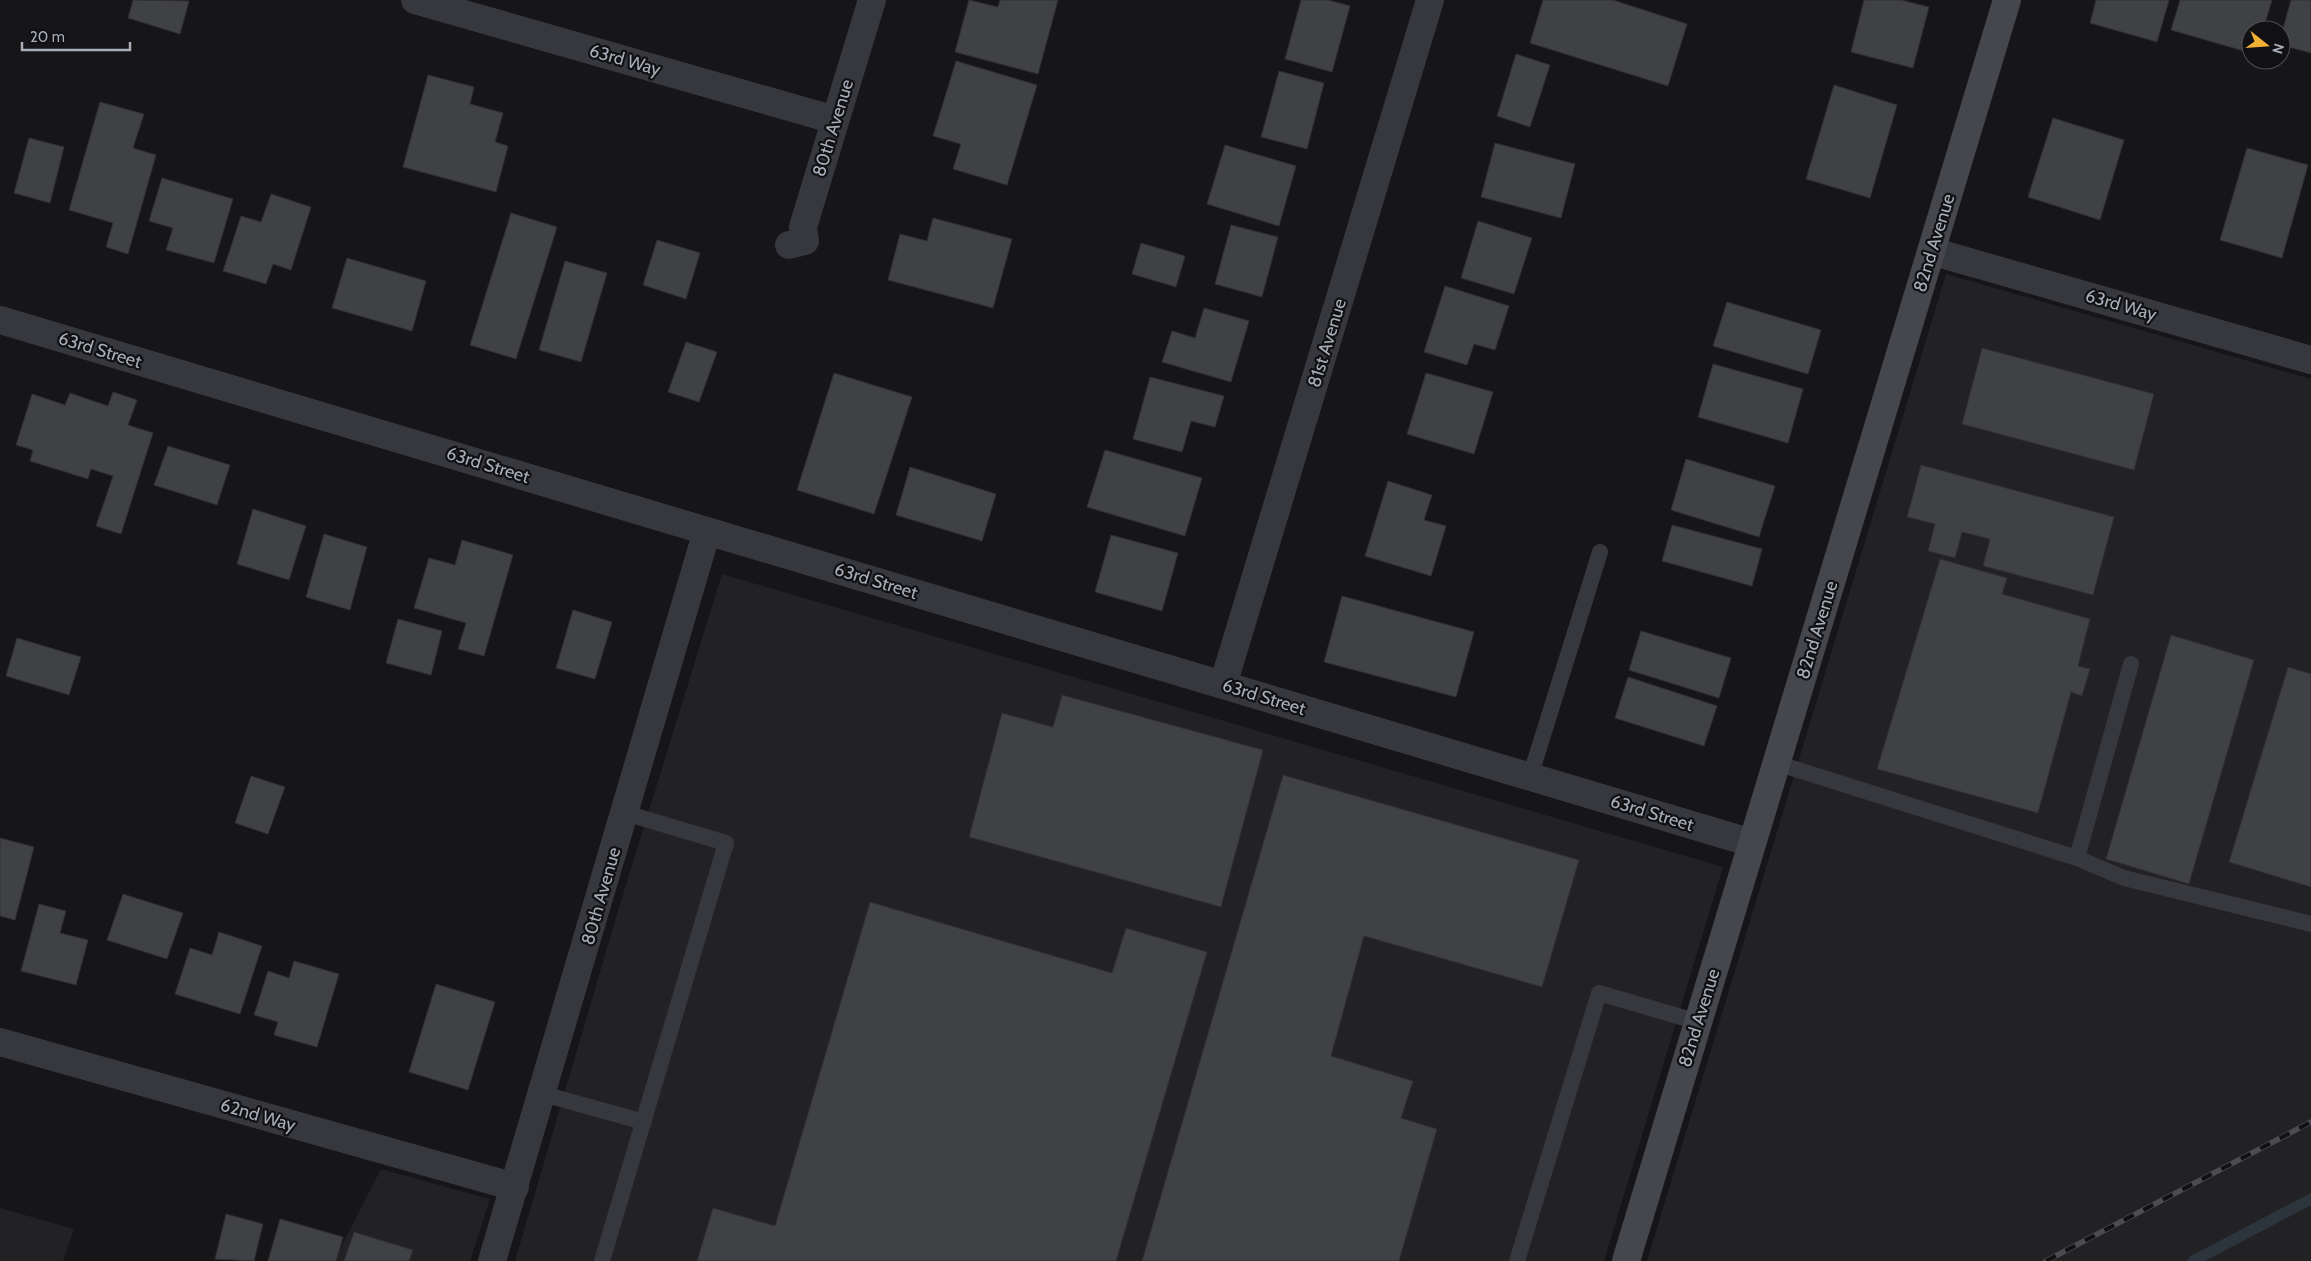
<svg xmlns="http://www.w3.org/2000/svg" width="2311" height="1261" viewBox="0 0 2311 1261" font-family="Cabin,sans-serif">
<rect width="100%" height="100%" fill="#161618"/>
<path fill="#222225" d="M1946 274 2311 379V1261H1647Z
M722 574 1723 867 1604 1261H515L620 904Z
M381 1169 490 1199 470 1261H334Z
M0 1208 74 1229 63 1261H0Z"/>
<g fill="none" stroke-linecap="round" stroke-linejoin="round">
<path stroke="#2c353c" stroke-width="11" d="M2193 1261 2311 1199"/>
</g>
<path fill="#404145" stroke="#303034" d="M133 0 189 1 180 34 128 18Z
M969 0 998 7 1000 0H1058L1038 74 955 52Z
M1301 0H1328L1350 6 1332 72 1285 59Z
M1543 0H1613L1687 24 1668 86 1530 43Z
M1864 0H1901L1929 7 1913 68 1851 52Z
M2096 0H2169L2157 42 2090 23Z
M2180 0H2272L2263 30H2251V53L2171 30Z
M2291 0H2311V53L2281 45V36Z
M1516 54 1550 65 1530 127 1497 116Z
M956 61 1037 85 1007 185 953 169 961 144 933 136Z
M1279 71 1324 83 1307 149 1261 137Z
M428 75 474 87 470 104 503 113 495 142 508 146 496 192 403 167Z
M1834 85 1897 105 1870 198 1806 179Z
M100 102 144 114 133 148 156 155 128 254 106 247 113 223 69 210Z
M2053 118 2124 140 2100 220 2028 197Z
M29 138 64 147 50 203 14 193Z
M1495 143 1575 164 1561 218 1481 197Z
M1225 145 1296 166 1279 226 1207 204Z
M2247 148 2308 165 2282 258 2220 240Z
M162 178 233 199 214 263 166 250 173 228 149 221Z
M271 194 311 207 291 270 273 264 266 284 223 271 241 216 261 222Z
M511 213 557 227 516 359 470 345Z
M933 218 1012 239 993 308 888 280 900 234 927 241Z
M1478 221 1532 238 1514 294 1461 278Z
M1231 225 1278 237 1262 297 1215 284Z
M657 240 700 253 686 299 643 285Z
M1141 243 1185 256 1176 287 1132 274Z
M347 258 426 281 412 331 332 308Z
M565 261 607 273 581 362 539 350Z
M1445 286 1509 306 1495 350 1474 344 1467 365 1424 352Z
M1727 302 1821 330 1808 374 1713 346Z
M1204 308 1249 321 1231 382 1162 362 1172 331 1195 338Z
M686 342 717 352 699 402 668 392Z
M1982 348 2154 394 2134 470 1962 424Z
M1713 364 1803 389 1788 443 1698 417Z
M834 373 912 397 874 514 797 490Z
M1426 373 1493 392 1474 454 1407 434Z
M1150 377 1224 396 1215 427 1191 421 1182 452 1133 439Z
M113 392 137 400 128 425 153 433 121 534 96 526 113 476 91 469 88 479 30 461 33 450 16 445 32 394 65 405 70 393 108 406Z
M168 446 230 465 217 505 154 485Z
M1105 450 1202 478 1185 536 1087 507Z
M1686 459 1775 486 1759 537 1671 510Z
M1921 465 2114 517 2093 595 1983 566 1990 539 1962 532 1955 558 1928 551 1935 524 1907 517Z
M910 467 996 494 982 541 896 515Z
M1388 481 1432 495 1424 520 1446 526 1431 576 1365 556Z
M253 509 306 526 289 580 237 564Z
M1672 525 1762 549 1752 586 1662 561Z
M324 534 367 547 350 610 306 597Z
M1111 535 1178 553 1162 611 1095 592Z
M462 540 513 555 484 656 458 649 466 623 414 608 429 558 455 565Z
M1940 559 2007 578 2002 594 2090 619 2078 666 2090 669 2082 696 2071 692 2038 813 1877 769Z
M1342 596 1474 632 1456 697 1324 662Z
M573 610 612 622 595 679 556 668Z
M398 619 442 631 431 675 386 663Z
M1641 631 1731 658 1719 698 1629 670Z
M2171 635 2254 660 2189 884 2106 859Z
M17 638 81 657 69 695 6 676Z
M2288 667 2311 674V887L2229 862Z
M1628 677 1717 706 1704 746 1615 718Z
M1062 695 1263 750 1221 907 969 837 1002 713 1053 727Z
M1283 775 1579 860 1542 987 1364 936 1331 1056 1413 1081 1401 1118 1437 1129 1399 1261H1142Z
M251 776 285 787 268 834 235 823Z
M0 838 34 847 15 920 0 916Z
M123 894 183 913 167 959 107 940Z
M870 902 1112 973 1126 928 1207 952 1116 1261H697L713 1208 775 1226Z
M39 904 66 911 60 933 88 940 76 985 21 971Z
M219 932 262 946 240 1014 175 994 190 948 212 955Z
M294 961 339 974 317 1047 274 1035 278 1022 254 1015 268 971 289 978Z
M436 984 495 1002 468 1090 409 1072Z
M226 1214 263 1224 254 1261 215 1259Z
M280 1219 343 1237 336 1261H268Z
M354 1232 413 1250 409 1261H344Z"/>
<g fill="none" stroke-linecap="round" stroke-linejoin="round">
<path stroke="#37383d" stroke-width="16" d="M1776 763 2077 858 2124 878 2311 924
M1530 777 1600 552
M2077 858 2131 664
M543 1094 644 1122
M602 1261 726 843 625 813
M1517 1261 1599 993 1698 1022"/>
<path stroke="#37383d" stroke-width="28" d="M415 0 835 120
M789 245 805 241 803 227 872 0
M1931 251 2311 360
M0 320 1752 843
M1223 685 1430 0
M0 1042 515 1187
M492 1261 707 531"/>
<path stroke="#45474d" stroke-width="28" d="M1626 1261 2007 0"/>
<defs>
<path id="rail" d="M2046 1261 2311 1122"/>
</defs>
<use href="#rail" stroke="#4a4c52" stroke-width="5.5"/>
<use href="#rail" stroke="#111113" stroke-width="4" stroke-dasharray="11" stroke-linecap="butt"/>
</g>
<g text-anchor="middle" stroke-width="4.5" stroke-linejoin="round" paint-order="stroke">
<g font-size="18" fill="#a8adb8" stroke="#111113">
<text transform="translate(625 60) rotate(16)" y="6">63rd Way</text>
<text transform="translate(833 128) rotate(-73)" y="6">80th Avenue</text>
<text transform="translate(1934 243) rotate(-73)" y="6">82nd Avenue</text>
<text transform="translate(2121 305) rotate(16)" y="6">63rd Way</text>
<text transform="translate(1327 343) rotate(-73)" y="6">81st Avenue</text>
<text transform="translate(100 350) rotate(17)" y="6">63rd Street</text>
<text transform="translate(488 465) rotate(17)" y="6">63rd Street</text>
<text transform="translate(876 581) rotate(17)" y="6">63rd Street</text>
<text transform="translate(1817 630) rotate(-73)" y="6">82nd Avenue</text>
<text transform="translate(1264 697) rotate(17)" y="6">63rd Street</text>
<text transform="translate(1652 813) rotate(17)" y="6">63rd Street</text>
<text transform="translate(601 896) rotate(-74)" y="6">80th Avenue</text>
<text transform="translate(1699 1018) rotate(-73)" y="6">82nd Avenue</text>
<text transform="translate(258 1115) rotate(16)" y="6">62nd Way</text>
</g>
</g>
<g transform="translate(2266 45) rotate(107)"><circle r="24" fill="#111113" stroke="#4d4f55"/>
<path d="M0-4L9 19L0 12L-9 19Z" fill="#f2b134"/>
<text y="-8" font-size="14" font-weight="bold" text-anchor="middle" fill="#a8adb8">N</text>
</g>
<path d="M22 42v8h108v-8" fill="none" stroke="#a8adb8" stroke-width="2.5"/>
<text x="30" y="42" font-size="15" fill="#a8adb8" stroke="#111113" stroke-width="4" paint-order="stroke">20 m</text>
</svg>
